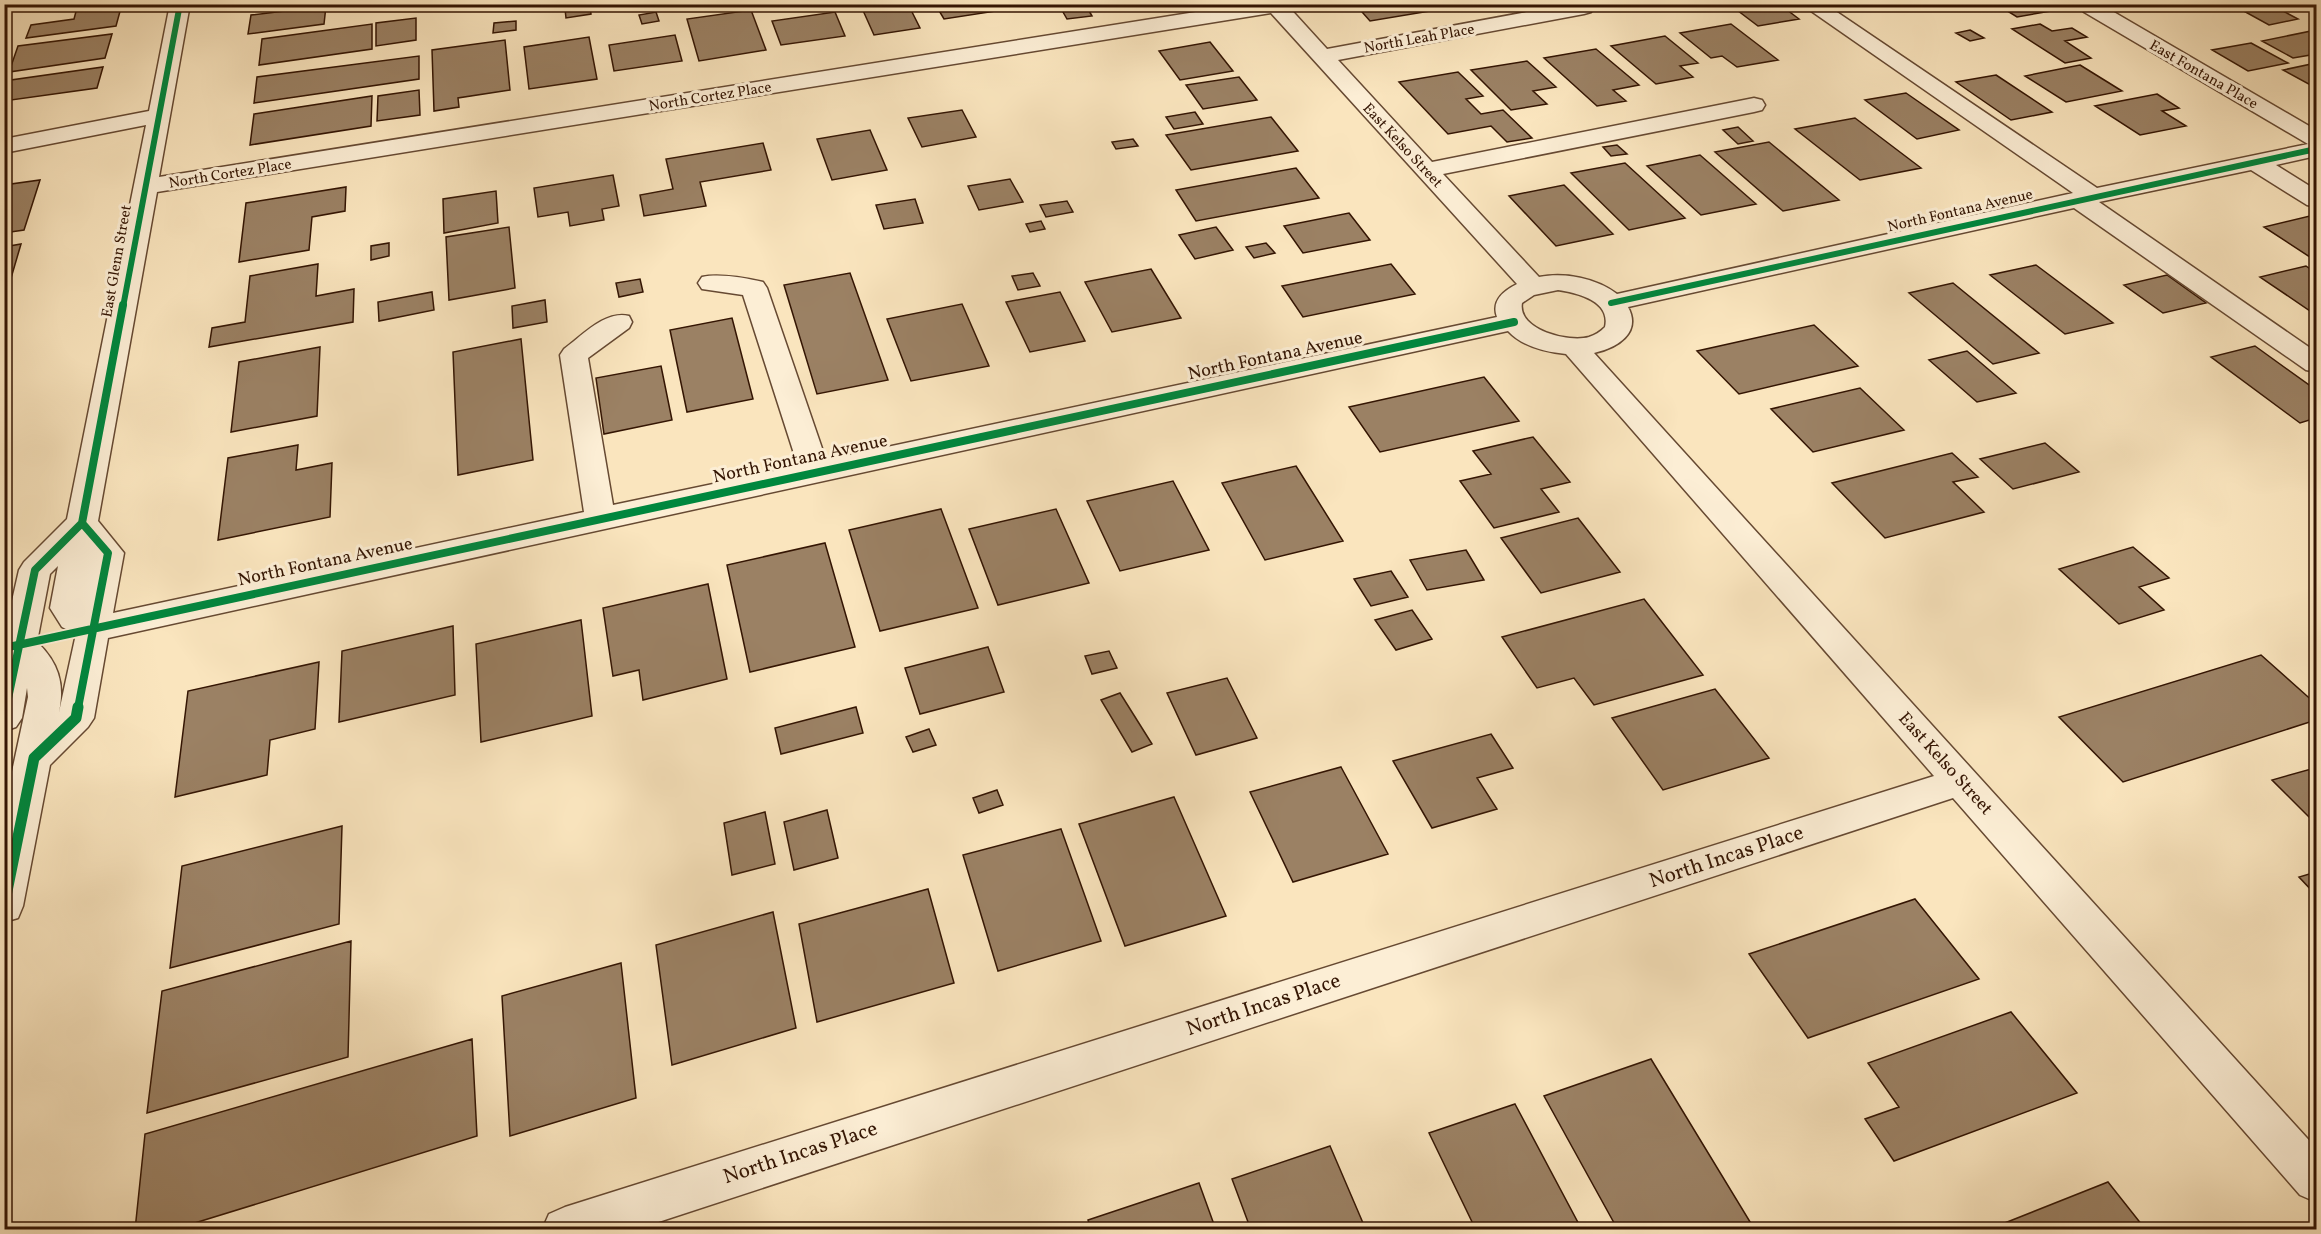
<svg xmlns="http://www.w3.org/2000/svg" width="2321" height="1234" viewBox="0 0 2321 1234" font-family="Vollkorn,serif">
<rect width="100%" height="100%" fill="#fae5be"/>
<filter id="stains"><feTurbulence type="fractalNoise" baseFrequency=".00333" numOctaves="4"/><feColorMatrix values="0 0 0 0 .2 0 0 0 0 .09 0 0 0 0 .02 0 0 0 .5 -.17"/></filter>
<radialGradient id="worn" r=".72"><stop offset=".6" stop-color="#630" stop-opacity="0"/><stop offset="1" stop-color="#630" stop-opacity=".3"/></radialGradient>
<path fill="#9b8164" stroke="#341503" stroke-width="1.5" d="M78 4H122L116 26 26 38 31 25 74 19Z
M908 4 920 28 874 35 861 6Z
M935 4H992L996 11 944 19Z
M1085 4 1092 16 1067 19 1059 5Z
M1355 4H1437L1442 9 1370 21Z
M1729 4H1779L1799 19 1758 26Z
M1996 4H2046L2056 10 2017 17Z
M2231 4H2270L2298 19 2269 25Z
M326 6 324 24 248 34 251 15Z
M590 6 591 14 566 18 565 9Z
M751 10 766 50 699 61 687 19Z
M656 12 659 21 642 24 639 15Z
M835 12 845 36 781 45 772 21Z
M416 18V40L376 46V23Z
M516 21V30L493 33 494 23Z
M372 24V49L259 65 262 39Z
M1731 24 1778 60 1737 67 1722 56 1711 58 1680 33Z
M2040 24 2052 31 2072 28 2087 37 2065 41 2091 58 2065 63 2012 29Z
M1970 30 1984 38 1970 41 1956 33Z
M2316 30V54L2293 58 2262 41Z
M112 34 105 58 9 72 18 46Z
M675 35 682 61 614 71 609 45Z
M1665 36 1698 63 1680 66 1693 77 1656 84 1611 46Z
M589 37 597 79 529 89 524 47Z
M505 40 510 90 458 98 459 107 434 111 432 50Z
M1210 42 1233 71 1180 80 1159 51Z
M2251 43 2288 63 2248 71 2212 50Z
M1596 49 1639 85 1613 90 1626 101 1597 106 1544 58Z
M419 56V79L254 103 257 77Z
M1527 61 1556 87 1533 91 1547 104 1511 110 1471 70Z
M2316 63V88L2283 70Z
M2080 65 2122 91 2066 102 2025 76Z
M103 67 97 88 4 101V81Z
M1458 72 1483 96 1466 99 1481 114 1503 110 1532 138 1507 142 1491 126 1448 134 1399 82Z
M1996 75 2052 112 2011 120 1956 82Z
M1239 77 1257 100 1203 109 1186 85Z
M419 90 420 115 377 121 378 96Z
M1906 93 1959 130 1917 139 1865 100Z
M2157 94 2179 108 2162 111 2186 126 2140 135 2095 106Z
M372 96 371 126 250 145 254 114Z
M962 110 976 137 922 147 908 118Z
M1195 112 1203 124 1174 129 1166 117Z
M1271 117 1298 151 1191 170 1166 135Z
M1855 118 1921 168 1860 180 1795 129Z
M1738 127 1753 141 1738 144 1723 130Z
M870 130 887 170 832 180 817 139Z
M1133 139 1138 146 1116 149 1112 142Z
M1769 142 1839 200 1783 211 1715 152Z
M763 143 771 170 700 182 706 206 644 216 640 195 673 189 666 159Z
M1617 145 1627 154 1611 156 1603 147Z
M1700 155 1756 204 1701 215 1647 166Z
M1625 163 1685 218 1629 230 1571 173Z
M1296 168 1319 198 1196 221 1176 190Z
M613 175 619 206 602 209 604 220 570 226 568 212 538 217 534 188Z
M1010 179 1023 202 979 210 968 186Z
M40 180 24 230 4 233V185Z
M1564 185 1613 234 1556 246 1509 196Z
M346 187 345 211 312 217 309 250 239 262 246 203Z
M496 191 498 223 444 233 443 199Z
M915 199 923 223 884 229 876 205Z
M1067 201 1073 212 1046 217 1040 205Z
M1349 213 1370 240 1303 253 1284 226Z
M2314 215 2316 217V261L2264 227Z
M1041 221 1045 229 1030 232 1026 224Z
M509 227 515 288 449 300 446 237Z
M1216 227 1233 250 1195 259 1179 235Z
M389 243V256L371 260V246Z
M1266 243 1275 253 1254 258 1246 247Z
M21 244 9 285H4V247Z
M318 264 316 296 354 289 353 322 209 347 212 328 245 322 250 276Z
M1391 264 1415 294 1303 317 1282 286Z
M2036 265 2113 323 2065 334 1990 275Z
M2306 266 2316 273V315L2260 277Z
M1151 269 1181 318 1112 332 1085 282Z
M850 273 888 380 817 394 784 285Z
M1033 273 1040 286 1018 290 1012 276Z
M2167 275 2206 303 2163 313 2124 285Z
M640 279 643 292 619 297 616 283Z
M1953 283 2039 353 1993 364 1909 293Z
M432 292 434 310 379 321 378 302Z
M1060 292 1085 341 1030 352 1006 302Z
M545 300 547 322 513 328 512 306Z
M962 304 989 366 911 381 887 319Z
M732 318 753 399 687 412 670 330Z
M1814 325 1858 366 1739 394 1697 351Z
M521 339 533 460 458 475 453 352Z
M2255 346 2316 390V418L2300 423 2211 357Z
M320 347 317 416 231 432 239 362Z
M1967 351 2016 393 1977 402 1929 360Z
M661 366 672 420 604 434 596 378Z
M1484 377 1519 421 1380 452 1349 407Z
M1860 388 1904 430 1813 452 1771 409Z
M1533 437 1570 482 1541 489 1559 512 1494 528 1460 481 1491 474 1473 451Z
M2045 443 2079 472 2013 489 1980 459Z
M298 445 296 470 332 463 330 517 218 540 228 458Z
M1952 453 1978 477 1953 482 1984 512 1885 538 1832 483Z
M1296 466 1343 541 1265 560 1222 483Z
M1173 481 1209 550 1120 571 1087 501Z
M941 509 978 608 880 631 849 530Z
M1056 509 1089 583 998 605 969 529Z
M1578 518 1620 572 1541 593 1501 538Z
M825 543 855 647 750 672 727 565Z
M2133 547 2169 578 2139 587 2164 610 2119 624 2059 569Z
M1466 550 1484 580 1427 590 1410 560Z
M1391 571 1408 597 1371 606 1354 579Z
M708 584 727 679 643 700 639 670 613 676 603 608Z
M1644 599 1703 675 1594 705 1574 678 1537 688 1502 637Z
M1412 610 1432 639 1396 650 1375 620Z
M581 620 592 716 481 742 476 644Z
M453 626 455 695 339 722 342 651Z
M988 647 1004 692 920 714 905 668Z
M1109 651 1117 668 1092 674 1085 656Z
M2261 655 2316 704V720L2123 782 2059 717Z
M319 662 315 729 270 740 267 775 175 797 188 691Z
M1227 678 1257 738 1196 755 1167 693Z
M1715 689 1769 758 1663 790 1612 718Z
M1120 693 1152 744 1132 752 1101 700Z
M856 707 863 733 781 754 775 728Z
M929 729 936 745 913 752 906 737Z
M1491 734 1513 768 1477 778 1497 809 1432 828 1393 761Z
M1341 767 1388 854 1293 882 1250 792Z
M2311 769 2316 774V824L2272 780Z
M997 790 1003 805 979 813 973 798Z
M1174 797 1226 916 1125 946 1079 824Z
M827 810 838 858 794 870 784 822Z
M765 812 775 864 732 875 724 823Z
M342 826 339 924 170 968 182 866Z
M1061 829 1101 941 998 971 963 855Z
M2316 872V895L2299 877Z
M928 889 954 983 817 1022 799 924Z
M1915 899 1979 979 1808 1038 1749 954Z
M773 912 796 1028 672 1065 656 945Z
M351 941 348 1057 147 1113 162 991Z
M621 963 636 1098 510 1136 502 996Z
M2011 1012 2077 1093 1894 1161 1865 1119 1899 1107 1868 1063Z
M472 1039 477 1136 172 1230H135L145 1134Z
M1651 1059 1755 1230H1618L1544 1096Z
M1515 1104 1582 1230H1476L1429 1133Z
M1330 1146 1366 1230H1251L1232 1179Z
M2108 1182 2146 1230H1987Z
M1199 1183 1216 1230H1091L1088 1220Z"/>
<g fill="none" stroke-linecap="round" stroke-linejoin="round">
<defs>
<path id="minor" d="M170 4H190L159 177 1246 4H1286L1327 49 1570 4H1596L1591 12 1584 14 1338 60 1432 162 1754 98 1762 100 1765 105 1762 110 1754 112 1443 174 1539 277C1565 272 1596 278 1617 294L2073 193 1801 4H1825L2097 188 2308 144 2084 12 2081 8 2083 4H2100L2316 130V156L2276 165 2316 190V207L2307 205 2251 170 2099 202 2316 352V372L2306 370 2074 208 1628 307C1642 333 1617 348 1594 353L2316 1148V1202L2300 1195 1953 798 634 1230H542L549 1214 565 1207 1934 776 1566 354C1545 352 1523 347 1508 331L108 638 94 718 88 727 50 765 23 906 18 918 4 922V809L28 697 27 688 22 718 16 727 4 731V636L19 570 24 562 67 519 146 125 4 153V139L149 111ZM1271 13 1517 284C1503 291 1491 301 1497 317L826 460 767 288 763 282C745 278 720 273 702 277L698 283 702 289 743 295 798 466 613 505 588 358 629 328 632 322 629 316C605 310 582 336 564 349L560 355 584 512 113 613 124 553 98 521 157 192ZM1558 290C1578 293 1611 301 1605 327 1600 332 1595 335 1589 337 1569 343 1517 330 1522 303L1534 295ZM58 566 50 608 62 627 76 634 59 712C65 683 58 662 37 642L50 574Z"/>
</defs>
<use href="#minor" stroke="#664932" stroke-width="3"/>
<use href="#minor" fill="#fceed5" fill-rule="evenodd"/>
<defs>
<path id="cycleway-far2" d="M1611 303 2316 149
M123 307 180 4"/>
<path id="cycleway-far1" d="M4 648 1514 322
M6 708 35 570 82 523 123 305
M78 708 108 553 82 523"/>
<path id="cycleway" d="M4 718 6 707
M4 906 34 758 76 718 78 707"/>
</defs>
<use href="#cycleway-far2" stroke="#fceed5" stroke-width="9"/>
<use href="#cycleway-far1" stroke="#fceed5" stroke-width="12"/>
<use href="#cycleway" stroke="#fceed5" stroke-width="15"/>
<use href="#cycleway-far2" stroke="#00873e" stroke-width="6"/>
<use href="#cycleway-far1" stroke="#00873e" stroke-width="8"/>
<use href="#cycleway" stroke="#00873e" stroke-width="11"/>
</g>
<g text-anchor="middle" stroke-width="6" stroke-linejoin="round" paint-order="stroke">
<g font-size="15" fill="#341503" stroke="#fceed5">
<text transform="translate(1419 38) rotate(-10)" y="5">North Leah Place</text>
<text transform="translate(2204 74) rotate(30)" y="5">East Fontana Place</text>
<text transform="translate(710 96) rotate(-9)" y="5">North Cortez Place</text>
<text transform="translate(1403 145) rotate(47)" y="5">East Kelso Street</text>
<text transform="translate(230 173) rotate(-9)" y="5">North Cortez Place</text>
<text transform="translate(1960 210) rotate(-13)" y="5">North Fontana Avenue</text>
<text transform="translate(116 261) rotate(-80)" y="5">East Glenn Street</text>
</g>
<g font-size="18" fill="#341503" stroke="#fceed5">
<text transform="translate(1275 355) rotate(-12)" y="6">North Fontana Avenue</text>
<text transform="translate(800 458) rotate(-12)" y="6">North Fontana Avenue</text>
<text transform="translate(325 561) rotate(-12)" y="6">North Fontana Avenue</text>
<text transform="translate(1946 763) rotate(48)" y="6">East Kelso Street</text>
</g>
<g font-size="21" fill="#341503" stroke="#fceed5">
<text transform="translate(1726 856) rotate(-18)" y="7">North Incas Place</text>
<text transform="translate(1263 1004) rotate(-18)" y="7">North Incas Place</text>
<text transform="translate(800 1152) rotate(-18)" y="7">North Incas Place</text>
</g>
</g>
<rect width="2321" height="1234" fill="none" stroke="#fae5be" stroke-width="24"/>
<rect x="6" y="6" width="2309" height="1222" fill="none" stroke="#341503" stroke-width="3"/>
<rect x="12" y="12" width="2297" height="1210" fill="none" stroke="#341503" stroke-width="1.5"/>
<rect width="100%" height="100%" filter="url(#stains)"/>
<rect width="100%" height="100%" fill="url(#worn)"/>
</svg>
